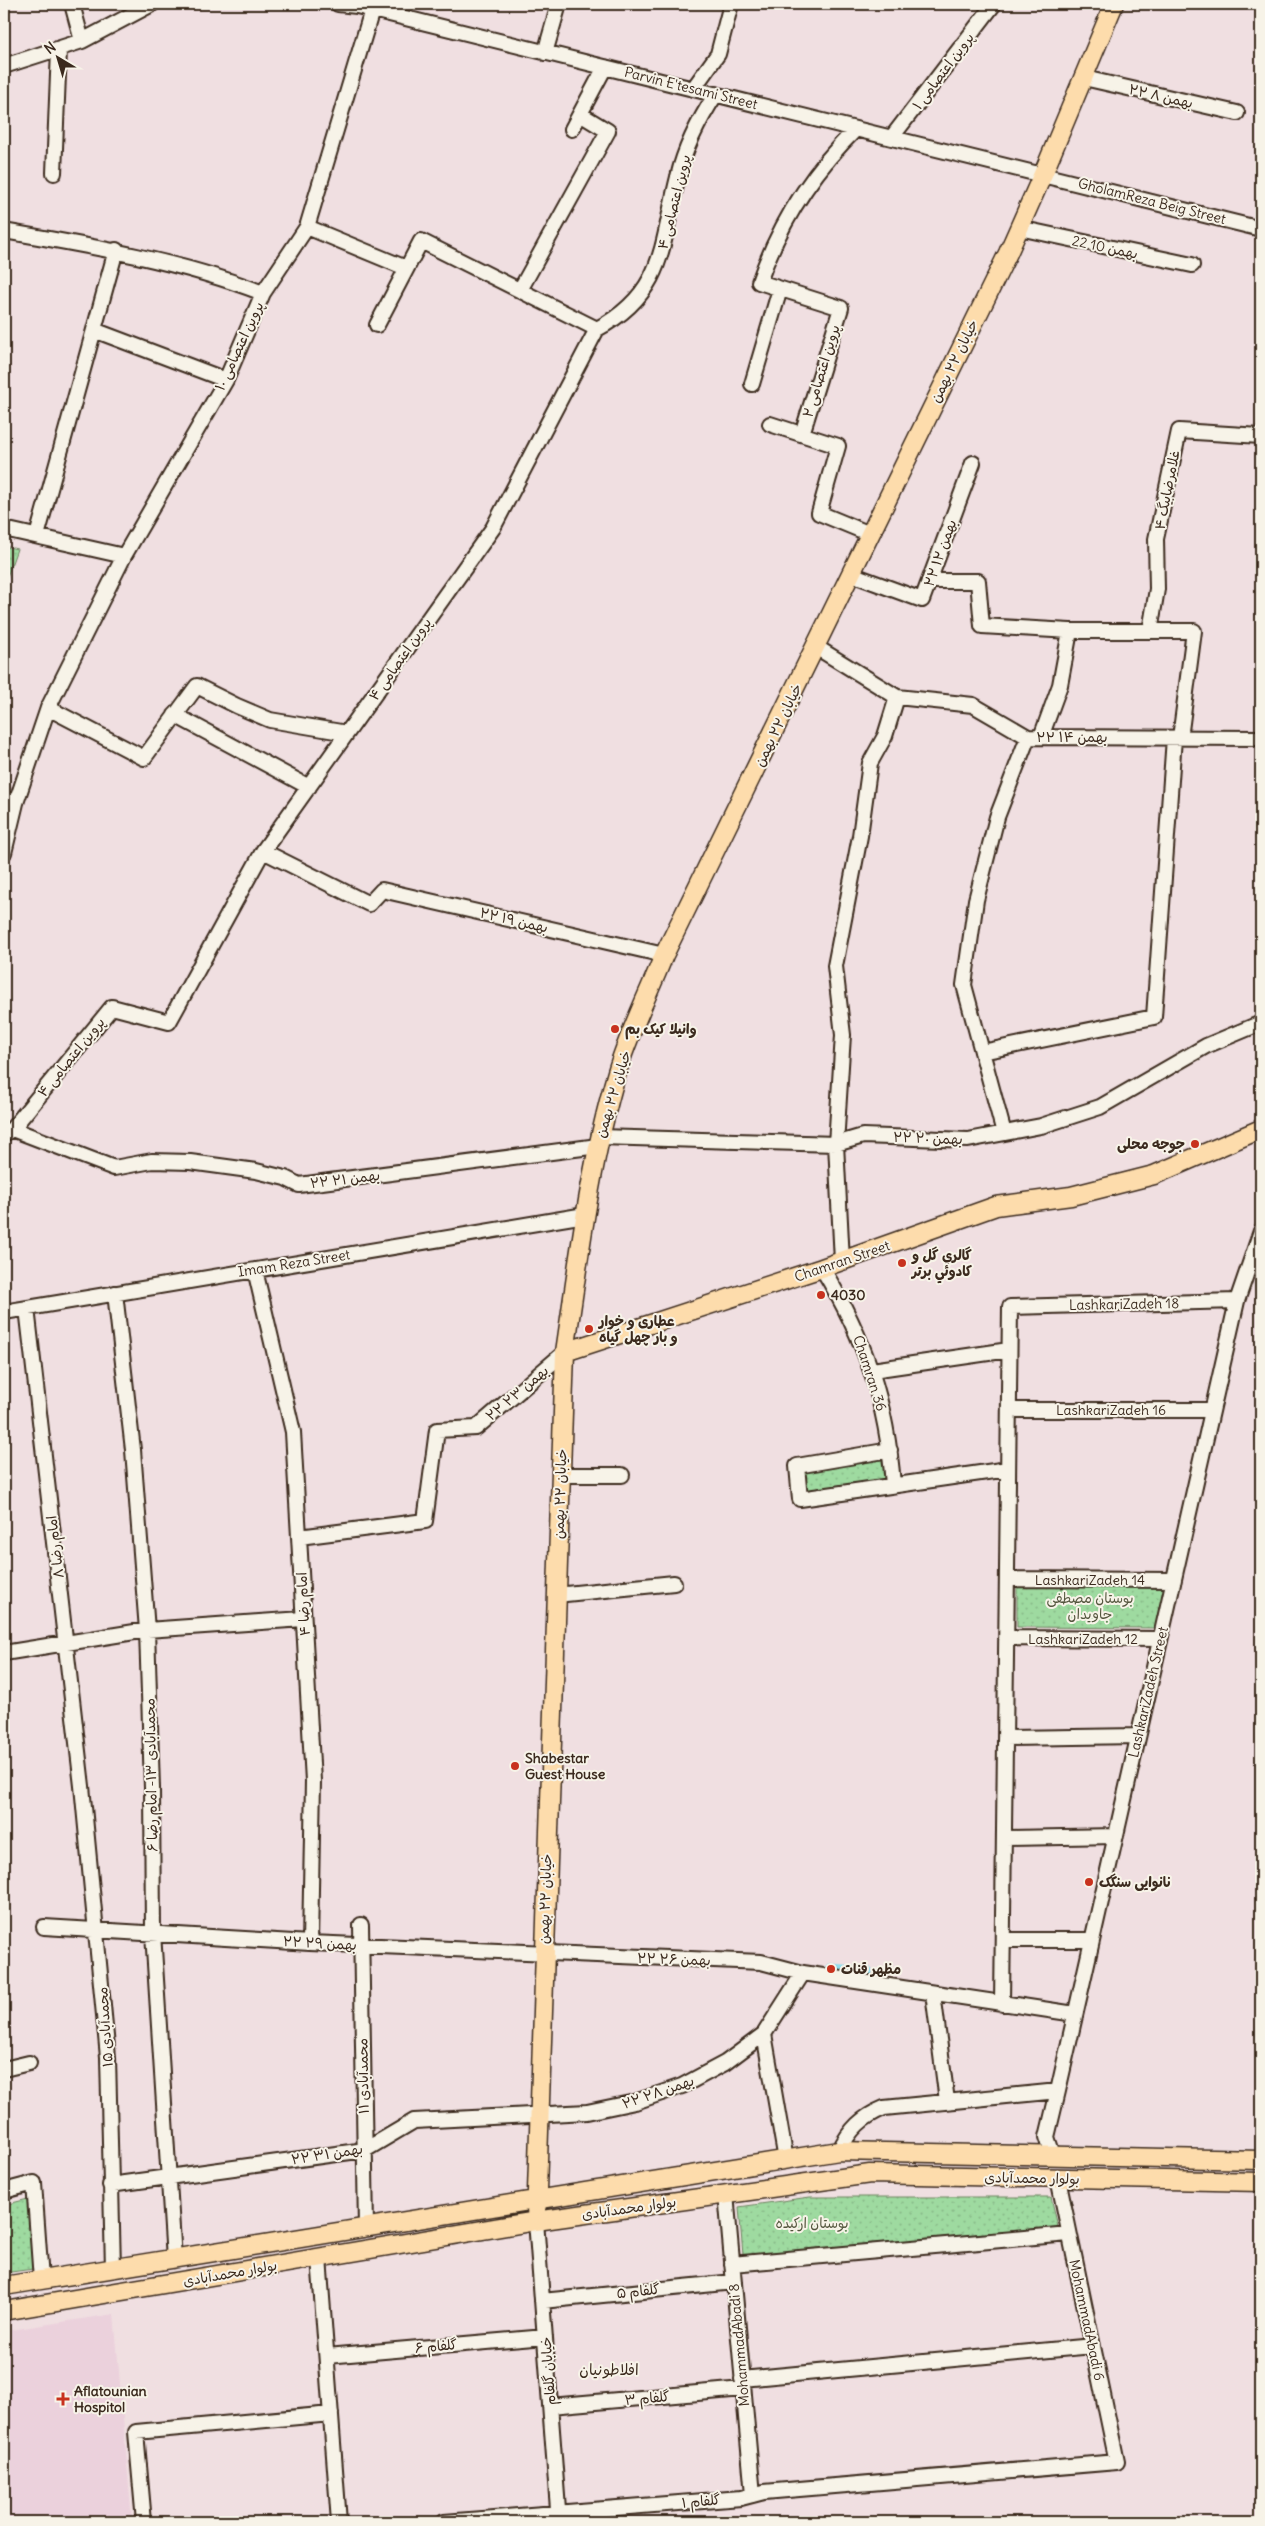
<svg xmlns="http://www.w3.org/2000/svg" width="1265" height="2526" viewBox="0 0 1265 2526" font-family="Delius,'Playpen Sans Arabic',sans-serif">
<defs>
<pattern id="park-dots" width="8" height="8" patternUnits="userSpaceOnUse" patternTransform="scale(1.25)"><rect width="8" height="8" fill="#9edaa0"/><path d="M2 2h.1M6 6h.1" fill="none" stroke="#89bb89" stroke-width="1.8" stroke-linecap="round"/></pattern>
</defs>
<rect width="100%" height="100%" fill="#f0dfe1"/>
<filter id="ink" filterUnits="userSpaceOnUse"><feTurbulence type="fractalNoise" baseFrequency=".02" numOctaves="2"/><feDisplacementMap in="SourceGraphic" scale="10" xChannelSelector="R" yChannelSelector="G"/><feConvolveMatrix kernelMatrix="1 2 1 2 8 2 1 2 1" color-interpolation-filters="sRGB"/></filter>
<g filter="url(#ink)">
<path fill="#ebd1dc" d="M114 2314 132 2522H4V2331Z"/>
<path fill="url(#park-dots)" stroke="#6c825f" d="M4 546 17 549 4 585Z
M882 1457 886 1481 804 1494 801 1471Z
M1017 1585 1166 1586 1157 1628 1017 1627Z
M810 2197H1051L1058 2227 743 2255 739 2207Z
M28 2199 33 2269 4 2273V2205Z"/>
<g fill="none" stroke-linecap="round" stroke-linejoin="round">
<path stroke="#90deee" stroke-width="11" d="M831 1969 867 1972"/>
<defs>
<path id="minor" d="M72 4 82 41
M338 4 357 6 1261 229
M545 53 559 4
M4 66 82 41 152 4
M1084 78 1237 113
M693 89 718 54 731 4
M572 129 605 67
M892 137 994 4
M54 173 59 50
M307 227 406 268
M1019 228 1192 265
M4 231C91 246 180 261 263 293
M520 290 608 131 580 114
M377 325 421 241 597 329
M94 330 226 380
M752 384 780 289
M770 424 838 446 819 513 870 534
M802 434 841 308 759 282C780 222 811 173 856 129
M4 529 124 556 226 380 263 293 307 227 372 10
M37 536 116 250
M851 574 922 600 973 463
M929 581H978L982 626 1070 631H1194L1180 738
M1150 631 1157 589 1156 539 1179 431 1261 436
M816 647 897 697 973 705 1028 737 1261 738
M48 708 144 758 197 686 237 706 270 720 347 733
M175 715 309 787
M1041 737 1060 685 1070 631
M4 798 16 803 4 853
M16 803 48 708 124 556
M263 851 369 904 382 890 664 955
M982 1052 1154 1017 1174 738
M12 1129 114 1168 152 1161 190 1162 256 1171 285 1178 299 1185 598 1146
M1004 1133 964 985 976 900 997 817 1028 737
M4 1134 12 1129 112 1007 169 1022 263 851 493 528 597 329C666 292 661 243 678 177 685 147 699 120 716 94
M600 1137 836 1144 863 1136 968 1140 1041 1126 1100 1107 1206 1046 1261 1023
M842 1261 836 1144 843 1035 835 966 860 836 870 763 885 736 897 697
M822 1268C865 1338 887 1403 893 1485
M255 1270 293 1432 313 1781 310 1943
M115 1293 133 1450 147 1630 152 1788 153 1933 174 2259
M27 1308 82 1786 108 2057 113 2269
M4 1312 585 1215
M872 1370 1009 1350
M1009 1410H1212
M890 1450 797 1466 800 1499 1008 1469
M560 1475H622
M299 1537 425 1521 437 1430 476 1428 565 1352
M1007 1579 1174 1580
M556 1595 674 1583
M1006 1638 1160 1639
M4 1653 147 1630 303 1619
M1005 1738 1138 1736
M1004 1838 1116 1836
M361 1925 366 2228
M44 1927 310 1943 761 1962 803 1973 1075 2014
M1003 1940H1092
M933 1993 947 2101
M1002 2004 1010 1307 1237 1301
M764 2034 786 2160
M4 2069 29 2063
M839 2151C850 2129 862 2117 884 2108L1058 2091
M1053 2155 1047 2137 1058 2091 1237 1301 1261 1231
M110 2185 365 2150 414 2121 587 2112 635 2102 682 2086 725 2063 764 2034 803 1973
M4 2191 34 2183 41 2280
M726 2194 753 2495
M536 2221 559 2522
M319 2258 339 2522
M732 2264 1069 2234
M542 2301 734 2282
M327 2356 545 2337
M742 2379 1093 2346
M550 2406 743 2389
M144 2522 136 2432 331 2414
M444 2522 741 2498 764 2492 1117 2462 1058 2178"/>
<path id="major" d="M565 1352 822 1268 996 1206 1071 1196 1154 1175 1261 1129
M536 2221 565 1352C579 1258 590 1163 617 1072 629 1032 649 993 664 955L1008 253 1043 174 1114 4
M4 2286 839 2151 1261 2160
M4 2311 536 2221 870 2174 1261 2182"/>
</defs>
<use href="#minor" stroke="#3b2a1e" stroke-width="18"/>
<use href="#major" stroke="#3b2a1e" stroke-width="21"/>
<use href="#minor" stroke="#f7f3e8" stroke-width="14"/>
<use href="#major" stroke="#fddcac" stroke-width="18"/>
</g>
</g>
<g fill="#c8321e" stroke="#f7f3e8" stroke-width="2">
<circle cx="615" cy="1029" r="5"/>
<circle cx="1195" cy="1144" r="5"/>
<circle cx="902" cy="1263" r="5"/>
<circle cx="821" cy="1295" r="5"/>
<circle cx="589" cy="1329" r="5"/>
<circle cx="515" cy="1766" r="5"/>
<circle cx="1089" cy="1882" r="5"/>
<circle cx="831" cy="1969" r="5"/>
<path d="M60.5 2391.5h5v5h5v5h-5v5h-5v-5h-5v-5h5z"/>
</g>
<g text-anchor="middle" stroke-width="4" stroke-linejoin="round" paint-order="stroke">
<g font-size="14" fill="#3b2a1e" stroke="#f7f3e8">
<text transform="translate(943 71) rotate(-53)" y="5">پروین اعتصامی ۱</text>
<text transform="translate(691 88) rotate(14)" y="5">Parvin E'tesami Street</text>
<text transform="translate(1161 96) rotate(13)" y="5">۲۲ بهمن ۸</text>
<text transform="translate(1152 201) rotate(14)" y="5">GholamReza Beig Street</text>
<text transform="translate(674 202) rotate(-76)" y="5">پروین اعتصامی ۴</text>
<text transform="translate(1105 247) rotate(12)" y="5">22 بهمن 10</text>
<text transform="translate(239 346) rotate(-65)" y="5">پروین اعتصامی ۱۰</text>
<text transform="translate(954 361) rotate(-64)" y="5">خیابان ۲۲ بهمن</text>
<text transform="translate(821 371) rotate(-73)" y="5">پروین اعتصامی ۲</text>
<text transform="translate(1167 490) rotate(-79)" y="5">غلامرضابیگ ۴</text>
<text transform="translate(940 553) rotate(-70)" y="5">۲۲ بهمن ۱۲</text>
<text transform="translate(400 659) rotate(-55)" y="5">پروین اعتصامی ۴</text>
<text transform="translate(778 725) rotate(-64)" y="5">خیابان ۲۲ بهمن</text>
<text x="1072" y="742">۲۲ بهمن ۱۴</text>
<text transform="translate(514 920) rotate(13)" y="5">۲۲ بهمن ۱۹</text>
<text transform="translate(71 1057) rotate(-51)" y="5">پروین اعتصامی ۴</text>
<text transform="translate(613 1094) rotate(-73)" y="5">خیابان ۲۲ بهمن</text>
<text transform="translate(928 1138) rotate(2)" y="5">۲۲ بهمن ۲۰</text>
<text transform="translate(345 1179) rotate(-7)" y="5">۲۲ بهمن ۲۱</text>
<text transform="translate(842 1261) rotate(-19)" y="5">Chamran Street</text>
<text transform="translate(294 1263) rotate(-9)" y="5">Imam Reza Street</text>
<text transform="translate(1124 1304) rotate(-1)" y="5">LashkariZadeh 18</text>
<text transform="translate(870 1373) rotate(72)" y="5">Chamran 36</text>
<text transform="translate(517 1393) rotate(-40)" y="5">۲۲ بهمن ۲۳</text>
<text x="1111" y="1415">LashkariZadeh 16</text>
<text transform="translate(560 1494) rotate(-88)" y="5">خیابان ۲۲ بهمن</text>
<text transform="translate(55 1547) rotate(-97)" y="5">امام رضا ۸</text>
<text x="1090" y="1585">LashkariZadeh 14</text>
<text transform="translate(303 1604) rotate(-93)" y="5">امام رضا ۴</text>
<text x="1083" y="1644">LashkariZadeh 12</text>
<text transform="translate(1148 1692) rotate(-77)" y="5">LashkariZadeh Street</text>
<text transform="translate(151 1775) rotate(-91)" y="5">محمدآبادی ۱۳- امام رضا ۶</text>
<text transform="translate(545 1899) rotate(-88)" y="5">خیابان ۲۲ بهمن</text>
<text transform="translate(320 1943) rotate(3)" y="5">۲۲ بهمن ۲۹</text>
<text transform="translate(674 1959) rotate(2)" y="5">۲۲ بهمن ۲۶</text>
<text transform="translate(105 2027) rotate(-94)" y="5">محمدآبادی ۱۵</text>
<text transform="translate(363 2076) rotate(-91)" y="5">محمدآبادی ۱۱</text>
<text transform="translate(658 2092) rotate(-19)" y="5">۲۲ بهمن ۲۸</text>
<text transform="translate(327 2154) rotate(-9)" y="5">۲۲ بهمن ۳۱</text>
<text transform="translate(1032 2178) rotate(1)" y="5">بولوار محمدآبادی</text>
<text transform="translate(629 2208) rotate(-8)" y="5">بولوار محمدآبادی</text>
<text transform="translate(230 2273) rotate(-10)" y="5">بولوار محمدآبادی</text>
<text transform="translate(638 2291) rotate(-6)" y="5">گلفام ۵</text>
<text transform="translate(1087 2320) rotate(78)" y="5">MohammadAbadi 6</text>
<text transform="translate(739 2345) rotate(-95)" y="5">MohammadAbadi 8</text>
<text transform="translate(436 2346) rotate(-5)" y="5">گلفام ۶</text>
<text transform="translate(548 2371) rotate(-94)" y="5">خیابان گلفام</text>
<text transform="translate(647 2398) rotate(-5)" y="5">گلفام ۳</text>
<text transform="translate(701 2501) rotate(-5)" y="5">گلفام ۱</text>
</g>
<g font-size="14" font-weight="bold" fill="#3b2a1e" stroke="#f7f3e8" text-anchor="start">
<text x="625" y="1034">وانیلا کیک بم</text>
<text x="1185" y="1149" text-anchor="end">جوجه محلی</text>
<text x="912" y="1260">گالري گل و<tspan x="912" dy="16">كادوئي برتر</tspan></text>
<text x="831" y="1300">4030</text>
<text x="599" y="1326">عطاری و خوار<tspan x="599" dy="16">و بار چهل گیاه</tspan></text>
<text x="525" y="1763">Shabestar<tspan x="525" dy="16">Guest House</tspan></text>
<text x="1099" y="1887">نانوایی سنگک</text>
<text x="841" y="1974">مظهر قنات</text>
<text x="74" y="2396">Aflatounian<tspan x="74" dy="16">Hospitol</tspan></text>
</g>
<g font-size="14" fill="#54563e" stroke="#f7f3e8">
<text x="1090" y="1603">بوستان مصطفی<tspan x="1090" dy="16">جاویدان</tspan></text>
<text x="812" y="2228">بوستان ارکیده</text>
</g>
<g font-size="15" fill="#3b2a1e" stroke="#f7f3e8">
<text x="609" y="2375">افلاطونیان</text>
</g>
</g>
<rect width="1265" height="2526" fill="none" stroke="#f7f3e8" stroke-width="20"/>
<rect x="10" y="10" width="1245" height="2506" fill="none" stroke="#3b2a1e" stroke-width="2" filter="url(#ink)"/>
<g transform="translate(58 58) rotate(322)" stroke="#f7f3e8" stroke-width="4" paint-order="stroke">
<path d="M0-4L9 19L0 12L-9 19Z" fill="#3b2a1e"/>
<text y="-8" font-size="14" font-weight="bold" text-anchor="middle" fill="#3b2a1e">N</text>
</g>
</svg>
